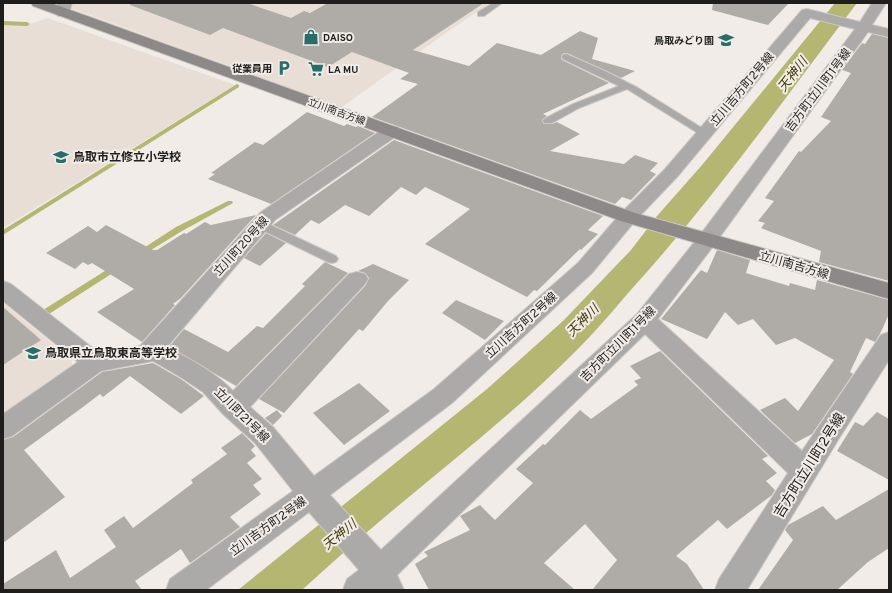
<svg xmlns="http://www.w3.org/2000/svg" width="892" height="593" viewBox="0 0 892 593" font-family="Overpass,'Noto Sans JP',sans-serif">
<rect width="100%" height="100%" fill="#f1ece8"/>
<path fill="#e9ded5" d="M57 3H491L450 30 342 107Z
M48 18 235 85 3 228V24L28 25Z
M3 303 72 360V369L3 416Z"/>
<path fill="#b4b771" d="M835 3H857C788 94 722 187 646 273 623 298 602 325 578 349 512 416 437 472 366 533 344 552 323 571 302 590H238L487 389 563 321 631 250 657 216 702 165Z"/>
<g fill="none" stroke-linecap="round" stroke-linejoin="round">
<path fill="#b4b771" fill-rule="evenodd" d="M3 21 27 22 30 24 27 26 3 25Z
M237 84 239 85V87L3 235V230Z
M228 201H232L233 203 182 231 143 255 140 256 136 253 176 227Z
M116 264 119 265 120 267 119 269 49 314H43L42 312 43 310Z"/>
</g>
<path fill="#afaca7" d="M130 3H247L291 18 304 11 310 13 328 3H484L413 50 469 66 497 43 541 55 580 31 598 38 592 59 635 71 621 78 567 53 562 54 561 58 562 60 609 83 543 114 547 116 542 120 544 124H552L557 122 580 134 550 151 624 164 635 155 658 163 650 171 656 174 631 200 622 197 615 204 372 117 418 84 400 79 409 73 352 52 328 67 223 28 210 35 130 5Z
M713 3H789L768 25 712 10Z
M872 34 889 38V281L819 262 821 251 761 228 765 223 758 221 774 201 765 198 799 151 801 152 831 121 821 117 851 73 842 70 862 43 865 44Z
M307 112 344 126 347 124 356 127 358 126 375 133 271 204 208 179 215 174 211 173 255 142 263 145Z
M394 140 603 216 588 230 598 234 581 250 580 249 537 291 534 290 527 297 425 244 470 209 425 187 416 195 401 187 369 216 345 205 319 224 311 220 295 235 273 225Z
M256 215 181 298 173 304 175 305 142 342 97 312 134 289 92 263 88 265 83 262 75 269 46 253 88 226 97 232 106 225 153 250H157L184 233 186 234 205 222 211 225Z
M266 233 286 243 260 266 244 258Z
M717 250 750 260 746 273 789 286 790 283 815 290 817 280 889 300V314L880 334 875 342 866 338 850 372 853 374 812 434 795 443 760 410 785 398 798 411 834 360 795 338 776 345 753 319 738 325 725 312 707 339 661 319 701 270 707 273Z
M325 262 348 273 236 386 169 347 184 329 228 352 257 326 263 328 305 286 302 284Z
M373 264 409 280 388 301 363 331 359 329 284 413 259 399 366 285 369 278 365 273 358 271Z
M456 300 504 321 485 340 442 313Z
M3 307 41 340 3 365Z
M660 351 768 456 762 459 777 473 766 481 775 490 772 495 727 529 718 520 676 556 687 564 704 590H592L617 560 585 524 544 563 575 590H429L415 564 428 556 424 552 470 530 460 516 480 505 495 520 533 483 516 469 543 444 545 445 580 410 591 419 638 385 634 381 641 378 630 366Z
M153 363 181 379 204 396 181 414 130 376 103 397 100 394 83 407 24 450 65 497 3 543V440L13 437 102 372Z
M359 383 390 411 344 445 313 413Z
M277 410 282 416 273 425 265 418Z
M877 412 889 419V480L837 451 855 422 863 426Z
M242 433 255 446 251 450 256 456 247 463 262 479 253 485 261 494 230 517 240 527 190 563 181 549 135 581 142 590H3V584L56 550 70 578 116 547 104 530 124 516 133 528 193 483 191 480 227 454 221 448Z
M889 489V548L868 562 837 590H758L793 540 785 530 788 525 823 506 836 520Z"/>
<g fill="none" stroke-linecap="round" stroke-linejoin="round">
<defs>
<path id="lane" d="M493 3H502L484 16H478V12Z
M566 54 605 71 638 88 710 133 705 136 701 135 627 89 579 108 552 123H544L543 121 544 119 573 104 619 86 563 59 562 57 563 55Z
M260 220 336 256 338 259 336 262 332 263 328 262 256 227 254 224 256 221Z"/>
<path id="street" d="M58 3H72L68 16H58L56 13Z
M872 3H886L872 25 889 29V37L868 32 714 245 658 319 802 451 881 335 889 332V360L838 440 747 590H715L719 579 788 473 645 334 397 575 404 590H343L347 579 359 570 309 512 206 590H166L170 579 293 491 255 443 224 415 203 392 182 378 153 361 101 371 12 436 3 439V414L78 362 3 301V281L11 284 99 353 140 346 261 212 386 127 392 126 398 127 401 131 398 135 275 220 167 347C191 360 214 371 233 391L349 274 357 272 365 274 368 279 365 284 250 407 273 427 314 476 434 389 578 263 621 213 665 169 802 10 807 9 860 22ZM810 18 855 29 700 235 637 314 381 550 330 495 452 403 592 273 635 221 677 177Z"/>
<path id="secondary" d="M31 3H51L635 213 889 283V299L621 221 33 6Z"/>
</defs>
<use href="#lane" stroke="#cbc7c3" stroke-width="2"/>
<use href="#street" stroke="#cbc7c3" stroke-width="2"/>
<use href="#secondary" stroke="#cbc7c3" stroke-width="2"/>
<use href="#lane" fill="#acaaa9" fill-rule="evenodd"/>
<use href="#street" fill="#acaaa9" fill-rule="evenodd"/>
<use href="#secondary" fill="#8d8988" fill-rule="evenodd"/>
</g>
<defs>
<symbol id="shop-bare" viewBox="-9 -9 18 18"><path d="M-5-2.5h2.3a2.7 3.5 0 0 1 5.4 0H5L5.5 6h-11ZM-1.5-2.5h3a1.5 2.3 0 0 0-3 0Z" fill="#266e67" stroke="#f1ece8" stroke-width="2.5" paint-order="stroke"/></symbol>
<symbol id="school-bare" viewBox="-9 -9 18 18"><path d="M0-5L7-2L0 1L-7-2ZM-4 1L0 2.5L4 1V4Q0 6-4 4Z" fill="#266e67" stroke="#f1ece8" stroke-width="2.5" paint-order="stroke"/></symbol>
<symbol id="parking-bare" viewBox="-9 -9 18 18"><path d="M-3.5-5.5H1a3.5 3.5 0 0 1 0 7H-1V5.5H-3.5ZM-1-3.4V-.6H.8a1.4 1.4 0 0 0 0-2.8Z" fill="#266e67" stroke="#f1ece8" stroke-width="2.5" paint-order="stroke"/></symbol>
<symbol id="supermarket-bare" viewBox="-9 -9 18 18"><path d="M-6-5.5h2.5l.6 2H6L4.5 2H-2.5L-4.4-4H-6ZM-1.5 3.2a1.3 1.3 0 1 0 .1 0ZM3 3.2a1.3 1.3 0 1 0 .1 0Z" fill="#266e67" stroke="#f1ece8" stroke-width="2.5" paint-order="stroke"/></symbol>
</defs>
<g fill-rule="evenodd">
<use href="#shop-bare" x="300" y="26" width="22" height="22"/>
<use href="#school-bare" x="715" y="29" width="22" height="22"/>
<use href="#parking-bare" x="273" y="57" width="22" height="22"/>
<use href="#supermarket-bare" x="305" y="58" width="22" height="22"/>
<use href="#school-bare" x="50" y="146" width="22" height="22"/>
<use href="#school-bare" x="22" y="342" width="22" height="22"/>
</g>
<g text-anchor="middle" stroke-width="4" stroke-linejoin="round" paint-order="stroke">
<g font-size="10" font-weight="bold" fill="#201e1c" stroke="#f1ece8" text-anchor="start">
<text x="323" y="41">DAISO</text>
<text x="714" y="44" text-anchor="end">鳥取みどり園</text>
<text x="272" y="72" text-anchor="end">従業員用</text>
<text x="328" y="73">LA MU</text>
</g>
<g font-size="10" fill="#201e1c" stroke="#f1ece8">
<text transform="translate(337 111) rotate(20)" y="4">立川南吉方線</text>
</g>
<g font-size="12" fill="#201e1c" stroke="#f1ece8">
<text transform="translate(742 89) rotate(-50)" y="4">立川吉方町2号線</text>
<text transform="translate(818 90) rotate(-53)" y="4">吉方町立川町1号線</text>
<text transform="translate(241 246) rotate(-48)" y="4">立川町20号線</text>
<text transform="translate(794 265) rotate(16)" y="4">立川南吉方線</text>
<text transform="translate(521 325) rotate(-42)" y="4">立川吉方町2号線</text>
<text transform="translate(618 344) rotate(-45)" y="4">吉方町立川町1号線</text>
<text transform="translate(242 415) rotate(45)" y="4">立川町21号線</text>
<text transform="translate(268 526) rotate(-36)" y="4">立川吉方町2号線</text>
</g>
<g font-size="12" font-weight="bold" fill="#201e1c" stroke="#f1ece8" text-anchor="start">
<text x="73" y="161">鳥取市立修立小学校</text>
<text x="45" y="357">鳥取県立鳥取東高等学校</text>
</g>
<g font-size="13" font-style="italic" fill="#404109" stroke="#f1ece8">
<text transform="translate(792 74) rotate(-52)" y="5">天神川</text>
<text transform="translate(582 320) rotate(-45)" y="5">天神川</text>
<text transform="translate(339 534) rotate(-39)" y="5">天神川</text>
</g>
<g font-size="14" fill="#201e1c" stroke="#f1ece8">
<text transform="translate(809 465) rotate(-58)" y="5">吉方町立川町2号線</text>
</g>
</g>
<rect width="892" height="593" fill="none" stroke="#201e1c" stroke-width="8"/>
</svg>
